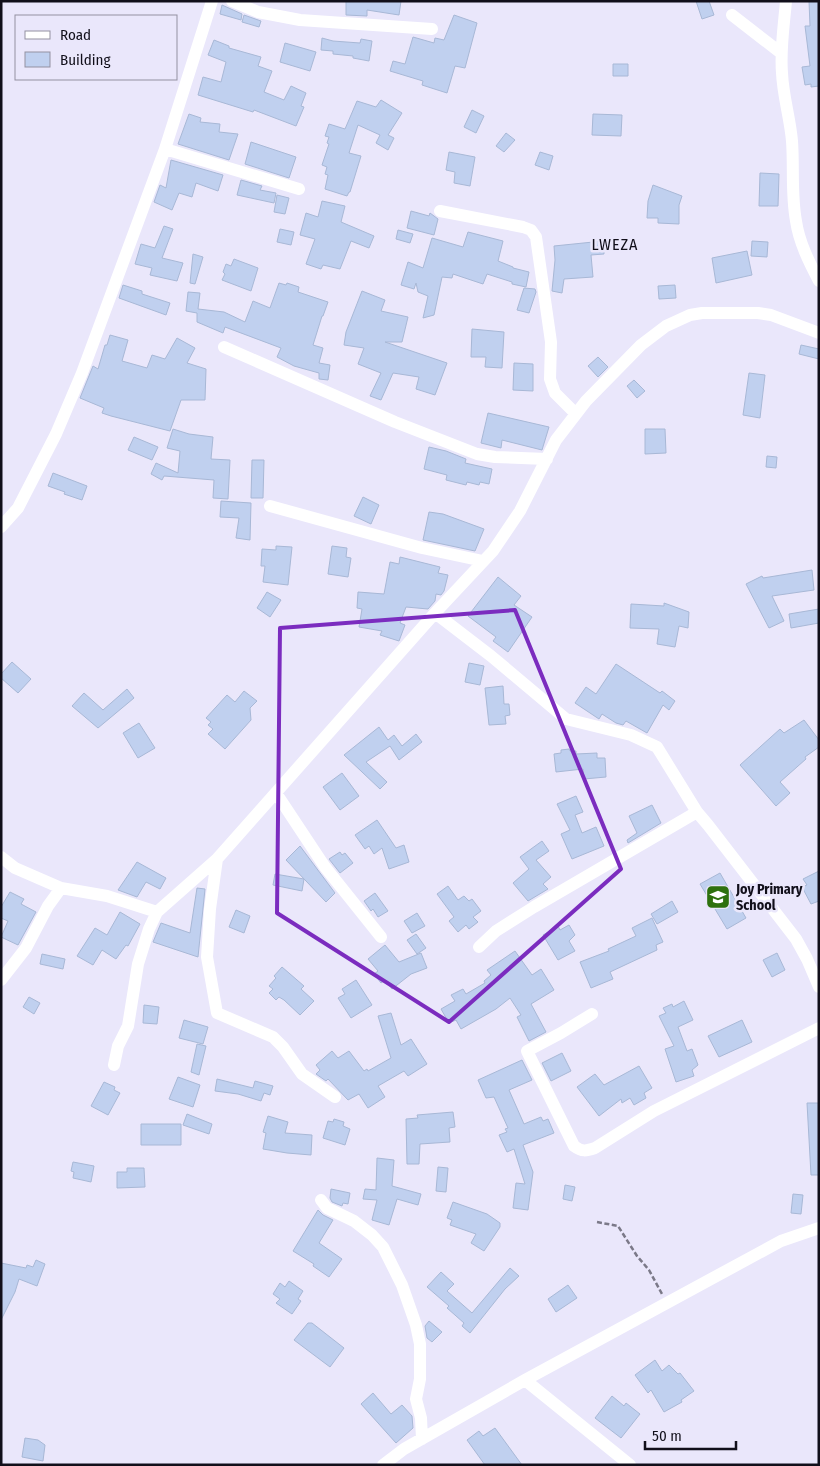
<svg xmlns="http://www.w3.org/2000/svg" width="820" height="1466" viewBox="0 0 820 1466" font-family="'Fira Sans Condensed',sans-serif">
<rect width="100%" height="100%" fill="#eae7fb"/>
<path fill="#c0d0ef" stroke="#a8b8d6" d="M346 1H401L399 15 367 10V16L346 15Z
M696 1H709L714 15 702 19Z
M809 1H819V86L811 87V84L805 85 802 67 810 66 805 26H810Z
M222 5 242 14 241 20 220 14Z
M244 15 261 21 259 27 242 22Z
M454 15 477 23 465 68 455 66 447 93 422 85 423 81 390 71 393 61 405 64 413 37 434 43 435 38 444 40Z
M322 38 333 41 360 43 361 39 372 41 369 61 353 58V56L333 54V51L321 50Z
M214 40 229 46V48L261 57 258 66 272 71 264 92 284 100 291 86 306 93 301 106 304 107 296 126 254 110 253 112 198 95 203 77 221 82 226 62 208 55Z
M285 43 316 52 310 71 280 62Z
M613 64H628V76H613Z
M381 100 402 113 388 135 394 138 388 150 376 143 380 135 358 125 349 153 361 156 350 192H349L347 196 325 189 328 175 325 174 327 167 322 165 329 144 327 143 329 137 325 136 329 124 345 129 357 101 376 107Z
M472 110 484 116 476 133 464 127Z
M189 114 201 118 200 122 220 124 219 132 238 134 229 160 178 144Z
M593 114 622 115 621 136 592 135Z
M506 133 515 140 504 152 496 146Z
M251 142 296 157 289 178 245 164Z
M449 152 475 157 470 186 454 183 455 172 446 170Z
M540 152 553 156 549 170 535 165Z
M171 160 223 175 218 191 196 183 192 197 179 193 172 210 154 202 160 185 166 188Z
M760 173 779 174 778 206H759Z
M241 180 262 186 260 190 276 193 274 203 237 195Z
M653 185 682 196 679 205V224L658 223V218H647L648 201Z
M277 195 289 198 285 214 274 212Z
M322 201 345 206 341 222 374 236 369 248 351 241 340 269 323 265 321 269 306 264 315 239 300 235 306 213 318 217Z
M411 211 429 216 430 213 438 219 434 235 407 228Z
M164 226 173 229 162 258 183 263 177 281 150 275 152 268 135 264 141 244 155 248Z
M280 229 294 232 291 245 277 242Z
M398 230 413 234 410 243 396 239Z
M468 232 503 241 498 261 513 267V268L529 272 526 287 512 284V282L487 274 483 284 453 274 452 278 442 277 434 315 423 318 428 296 418 292 416 283 414 289 401 285 408 262 423 268 432 238 463 247Z
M603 241 604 254 591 255 593 277 564 279 562 293 552 291 555 260 554 246Z
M752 241 768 242 767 257 751 256Z
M747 251 752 275 716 283 712 258Z
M193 254 203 257 195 284 190 283Z
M234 259 258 268 251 291 222 280 225 274 223 272 226 264 231 266Z
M279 283 286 285 287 283 299 287 298 292 328 302 323 316H322L313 345 323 348 319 363 330 365 328 380 319 379V373L294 366 277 357 281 348 225 327 223 333 197 322V313L186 311 188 292 200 293 198 309 224 312 245 322 253 301 270 308Z
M123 285 142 291V294L170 303 166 315 119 298Z
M675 285 676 298 659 299 658 286Z
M524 288 535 289 536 292 529 313 517 310Z
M362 291 385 300 381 311 408 317 402 342H385L447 363 435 395 416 389 419 377 393 373 381 400 370 396 381 373 358 364 364 348 344 345 346 332Z
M472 329 504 332 502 368 485 367 486 357H471Z
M110 335 128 340 122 361 147 368 152 355 165 359 177 338 195 348 187 363 206 369 205 400H181L170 431 111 416 102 413 104 408 80 398 93 366 98 369 105 345H107Z
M801 345 819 349V359L799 354Z
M598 357 608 367 598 377 588 366Z
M514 363 533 364V391L513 390Z
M749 373 765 375 760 418 743 415Z
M634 380 645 391 637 398 627 386Z
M488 413 549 427 542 450 502 440 501 448 481 443Z
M173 429 189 434 213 437 211 459 230 460 228 499 213 498 214 480 164 476 162 480 151 474 156 463 178 473 180 451 167 448Z
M645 429H665L666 453 645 454Z
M134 437 158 447 152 460 128 450Z
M429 447 446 451 466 459 465 463 492 469 489 484 480 482 479 485 467 482 466 485 446 480 447 475 424 469Z
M767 456 777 457 776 468 766 467Z
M252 460H264L263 498H251Z
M53 473 87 486 82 500 64 494 65 492 48 486Z
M363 497 379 505 371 524 354 516Z
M221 501 251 503 250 540 236 538 239 518 220 517Z
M429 512 443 514 484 529 475 551 423 540Z
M276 546 292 547 288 585 263 582 265 566H261L262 549 276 550Z
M332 546 347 548 346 557 351 558 348 577 328 574Z
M400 557 440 567 438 573 448 575 444 591 441 595 436 594 435 601 428 609 406 607 400 623 405 625 399 641 380 635 382 631 359 627 362 609 357 608 358 592 384 594 390 562 399 564Z
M812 570 814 590 772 596 784 621 769 628 746 584 762 576 763 578Z
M498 577 521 596 514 605 532 617 508 652 493 641 496 637 468 616Z
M267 592 281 600 270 617 257 608Z
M664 603 689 612 688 628 679 626 675 647 657 644 659 629 630 628 631 604 664 606Z
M819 609V623L791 628 789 614Z
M12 662 31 679 18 693 1 678V674Z
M469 663 484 666 480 685 465 682Z
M616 664 660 693 662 691 675 701 669 710 663 705 647 733 626 721 623 725 616 723 602 714 599 719 575 703 586 687 596 694Z
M503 686 504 704H509L510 715 505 716 506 724 489 725 485 688Z
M127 689 134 698 98 728 72 706 84 693 103 710Z
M244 691 257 701 250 708 251 720 225 749 208 734 213 729 208 725 211 722 206 718 227 695 235 702Z
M804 720 819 740V747L805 757 806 759 780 782 790 793 776 806 740 765 780 729 784 733Z
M139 723 155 748 138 758 123 733Z
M379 727 388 740 394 735 402 746 416 734 422 742 399 760 390 746 366 762 387 782 380 789 344 755Z
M569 749 570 751H576V754L597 753V758H605L606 777 584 779 583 769 556 772 554 754 561 753V750Z
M342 773 359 796 340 810 323 787Z
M576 796 583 812 575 815 582 833 596 827 604 846 572 859 561 834 570 830 557 804Z
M652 805 661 823 628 843 627 840 637 833 629 816Z
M377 820 396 848 404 845 409 862 389 869 382 848 374 854 369 846 365 849 355 835Z
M542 841 549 851 536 860 551 877 543 884 548 889 528 901 513 883 529 869 520 857Z
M300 846 335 893 326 902 286 860Z
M340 852 342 855 345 853 353 863 340 873 329 859Z
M137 862 166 878 160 889 146 882 137 897 118 890Z
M819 871V901L811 904 802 887 807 885 803 879Z
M720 873 746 918 727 929 700 884Z
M275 874 304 879 302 891 273 885Z
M448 886 458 900 464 896 469 901 472 899 481 911 473 917 478 922 469 929 466 925 458 932 449 921 454 917 437 894Z
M197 888 205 889 198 957 153 942 161 923 190 933Z
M10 892 24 899 21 904 36 912 18 945 1 937 8 921 1 918V907Z
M375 893 388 911 378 917 373 909 371 911 364 901Z
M672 901 678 912 657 924 651 914Z
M236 910 250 916 244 933 229 927Z
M120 912 140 924 128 946 126 945 116 959 102 950 93 965 77 956 95 928 107 935Z
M417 913 425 926 412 933 404 921Z
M652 918 663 942 656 945 657 950 610 972 613 979 591 988 580 962 609 951 608 949 636 936 632 928Z
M569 925 575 935 569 941 575 951 558 960 543 935 558 926 560 930Z
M416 934 426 948 417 954 407 940Z
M385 945 399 962 421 953 427 968 411 974 392 989 385 980 381 983 374 974 378 971 368 959Z
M515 951 532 975 541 969 554 990 531 1004 546 1032 529 1041 517 1017 521 1015 510 998 496 1009 461 1029 456 1020 449 1023 441 1009 455 1001 451 995 463 989 466 994 485 983 484 981 491 975 487 970Z
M777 953 785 970 772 977 763 960Z
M42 954 65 959 63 969 40 964Z
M282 967 304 986 301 989 314 1001 300 1015 284 1000 279 997 276 1000 269 993 273 989 269 986 276 978 274 976Z
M356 980 372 1005 351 1018 338 998 345 994 342 989Z
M29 997 40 1003 34 1014 23 1007Z
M684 1001 693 1020 678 1027 687 1051 692 1049 698 1065 692 1070 694 1076 676 1082 665 1049 674 1046 659 1016 666 1013 663 1008 672 1004 673 1007Z
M144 1005 159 1007 157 1024 143 1023Z
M391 1013 401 1045 411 1039 427 1064 408 1076 404 1071 378 1086 385 1097 368 1108 359 1094 348 1100 328 1079 326 1081 316 1074 320 1070 316 1065 332 1051 338 1058 349 1051 364 1071 367 1069 368 1071 391 1058 378 1016Z
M184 1020 208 1027 203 1044 179 1038Z
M742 1020 752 1042 719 1057 708 1036Z
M197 1044 206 1046 199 1075 191 1072Z
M562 1053 571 1071 551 1081 542 1063Z
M522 1060 532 1080 509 1090 524 1124 541 1117 543 1121 548 1119 554 1133 523 1145 533 1172 528 1210 513 1208 516 1183 525 1184 514 1149 507 1152 499 1135 507 1132 505 1129 508 1128 494 1097 486 1098 478 1080Z
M639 1066 652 1088 644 1093 646 1098 634 1105 630 1098 622 1103 621 1099 599 1116 577 1087 595 1074 604 1085Z
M178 1077 200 1085 193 1107 169 1099Z
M217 1079 253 1088 255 1081 273 1086 270 1095 264 1093 261 1101 238 1094 215 1091Z
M104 1082 115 1087 114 1090 120 1093 108 1115 91 1106Z
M807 1103H819V1175H811Z
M453 1112 455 1127 449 1128 450 1142 420 1144 419 1164H407L406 1119 418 1118 417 1115Z
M187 1114 212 1124 209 1134 183 1125Z
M268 1116 288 1122 285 1133 312 1135 311 1155 287 1153 263 1149 266 1133 263 1132Z
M334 1119 344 1122 343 1126 350 1129 345 1145 323 1138 328 1121 333 1122Z
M141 1124H181V1145H141Z
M377 1158 394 1160 392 1186 421 1194 418 1205 397 1199 389 1225 372 1220 377 1200 363 1199 365 1189 376 1190Z
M73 1162 94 1166 91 1182 73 1178 74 1172 71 1171Z
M438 1167 448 1168 446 1192 436 1191Z
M127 1168H144L145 1187 117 1188V1172H127Z
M565 1185 575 1187 572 1201 563 1199Z
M331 1189 350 1193 348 1204 343 1203 342 1206 332 1202 330 1198Z
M793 1194 803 1195 801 1214 791 1213Z
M453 1202 487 1214 500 1223V1227L484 1251 471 1243 476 1234 450 1225 452 1220 447 1218Z
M318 1210 323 1215 333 1220 319 1243 342 1259 329 1277 313 1266 314 1264 293 1251Z
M36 1260 45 1264 37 1286 19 1279 15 1292 1 1320V1263L26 1268 27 1265 33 1267Z
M510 1268 519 1276 505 1289 470 1333 462 1326 464 1323 447 1308 449 1306 427 1287 441 1272 454 1284 447 1291 472 1313Z
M289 1281 303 1291 298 1299 301 1301 292 1314 276 1303 280 1299 273 1294 280 1283 285 1287Z
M568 1285 577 1298 556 1312 548 1299Z
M429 1321 442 1332 432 1342 427 1338 425 1326Z
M308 1323H312L344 1348 330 1367 294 1340Z
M655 1360 662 1371 669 1365 678 1374 680 1373 694 1391 681 1400 682 1402 664 1412 651 1390 648 1393 635 1375Z
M373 1393 391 1414 402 1405 412 1416 413 1428 396 1443 361 1404Z
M612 1396 624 1406 626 1403 640 1414 621 1438 595 1418Z
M495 1428 522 1465H485L467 1440 479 1431 483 1436Z
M25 1438 38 1440 45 1445 43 1461 22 1457Z"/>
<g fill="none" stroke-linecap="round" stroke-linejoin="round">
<path stroke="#7b7988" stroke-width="2.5" stroke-dasharray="5 2.5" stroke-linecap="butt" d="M597 1222 618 1226 637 1256 649 1270 662 1294"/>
<path stroke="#fff" stroke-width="12" d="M232 1 258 12 300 20 432 29
M786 1C784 25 780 49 782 73 783 96 790 118 792 141 794 168 791 194 796 221 799 242 809 262 819 281
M732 15 781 53
M165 149 299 189
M440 211 523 227 531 230 536 237 551 342 550 379 555 393 576 414
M224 347 395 422 477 454 495 457 547 459
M270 506 422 548 483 561
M1 527 18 508 56 434 82 373 165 149 212 1
M435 613 491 656 566 719 631 735 657 747 697 812 708 825 796 939 807 959 819 987
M276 793 325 867 381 937
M1 857 15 868 61 888 107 896 157 912
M217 859 210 909 207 957 217 1013 273 1037 283 1047 302 1074 335 1097
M479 947 496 931 534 907 697 812
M1 980 26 948 48 906 61 888
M592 1014 561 1033 527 1051 574 1146C582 1152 586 1151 595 1148L654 1111 819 1028
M114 1065 118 1046 128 1026 138 964 149 929 157 912 217 859 435 613 493 551 520 511 556 440 586 401 641 345 666 326 690 315 702 313H758L771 315 819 333
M321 1200 327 1208 354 1221 372 1235 383 1247 402 1285 416 1325 420 1344V1379L416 1399 421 1418 422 1439
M525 1380 630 1465
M383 1465 404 1449 525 1380 781 1241 819 1228"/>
</g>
<path fill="none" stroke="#7b2cbf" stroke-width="4" stroke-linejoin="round" d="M515 610 621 869 449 1022 277 913 280 628Z"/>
<defs>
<symbol id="school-square" viewBox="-11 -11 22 22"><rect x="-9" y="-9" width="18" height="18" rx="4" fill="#2e710e" stroke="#eae7fb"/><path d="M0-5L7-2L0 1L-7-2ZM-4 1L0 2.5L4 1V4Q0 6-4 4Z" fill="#fff"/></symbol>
</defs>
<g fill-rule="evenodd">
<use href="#school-square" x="704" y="883" width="28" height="28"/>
</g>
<g text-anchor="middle" stroke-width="5" stroke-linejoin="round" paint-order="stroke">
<g font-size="14" font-weight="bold" fill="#110f1a" stroke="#eae7fb" text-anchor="start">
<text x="736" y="894">Joy Primary<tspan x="736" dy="16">School</tspan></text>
</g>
<g font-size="16" letter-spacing="1" fill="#110f1a" stroke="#eae7fb">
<text x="615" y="250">LWEZA</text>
</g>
</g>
<rect width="820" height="1466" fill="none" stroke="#110f1a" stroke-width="5"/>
<rect x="15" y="15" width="162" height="65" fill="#eae7fb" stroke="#9391a1"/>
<rect x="25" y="31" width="25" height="8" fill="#ffffff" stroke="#9391a1"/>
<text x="60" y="40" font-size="15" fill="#110f1a">Road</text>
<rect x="25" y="52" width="25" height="15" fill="#c0d0ef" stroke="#9391a1"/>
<text x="60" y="65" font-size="15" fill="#110f1a">Building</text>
<path d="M645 1441v8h91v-8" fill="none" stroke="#110f1a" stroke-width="2.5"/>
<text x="652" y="1441" font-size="15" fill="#110f1a" stroke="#eae7fb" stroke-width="4" paint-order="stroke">50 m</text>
</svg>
